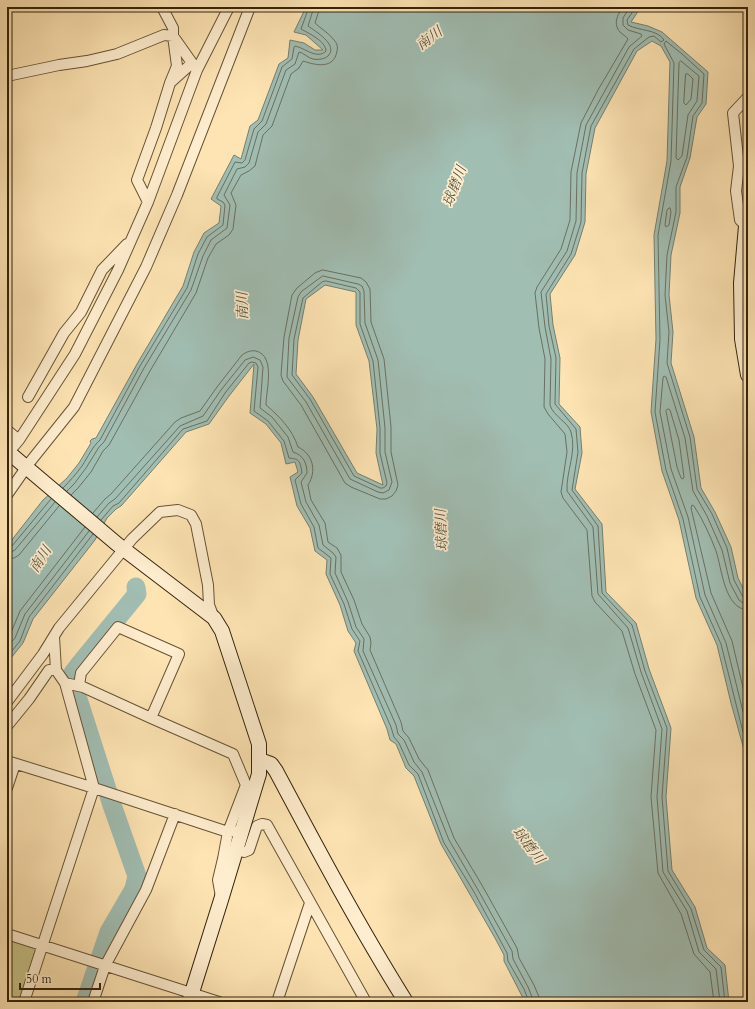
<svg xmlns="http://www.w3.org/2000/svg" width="755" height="1009" viewBox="0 0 755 1009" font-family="Cardo,'Noto Serif JP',serif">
<rect width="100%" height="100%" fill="#fee4b3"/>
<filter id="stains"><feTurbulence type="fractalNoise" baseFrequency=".005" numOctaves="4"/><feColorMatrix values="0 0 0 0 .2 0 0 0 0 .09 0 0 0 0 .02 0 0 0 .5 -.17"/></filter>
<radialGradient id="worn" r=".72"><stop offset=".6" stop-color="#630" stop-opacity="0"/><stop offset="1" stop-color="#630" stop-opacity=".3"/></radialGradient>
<path fill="#c7c288" stroke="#7d724a" d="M7 937 42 945 24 1002H7Z"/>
<path fill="#a1beb3" stroke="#758070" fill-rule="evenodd" d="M306 7H641L631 22 648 26 662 32 708 72 706 104 697 117 690 158 680 187V213L671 255 669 295 673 332 671 363 694 437 701 488 715 512 731 547 738 578 748 598V764L731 703 717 645 696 598 679 520 662 471 651 412 656 339 654 235 667 161 670 62 661 46 652 41 637 51 595 128 586 174 585 222 575 255 550 294 553 325 560 358 559 404 580 427 582 453 575 489 602 524 606 592 636 623 649 669 671 728 666 797 672 870 695 907 707 948 725 965 729 1002H525L504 961V955L495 938 441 844 414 776 406 768 396 744 390 740 387 729 354 651 356 643 348 631 340 605 326 574 327 560 315 551 310 528 297 506 290 477 298 472 295 462 286 464 281 443 266 424 250 413 254 364 229 396 209 424 186 432 121 506 116 509 107 518 95 540 33 619 23 643 11 658 7 656V546L43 500 67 478 79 463 91 443 90 441 92 439 96 438 137 364 183 286 194 252 204 233 219 223 221 206 211 199 234 155 241 159 250 126 258 120 279 64 288 58 290 40 304 43 315 50H323L306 35 294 32ZM325 285 356 292V325L369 361 377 429 376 453 383 485 357 473 313 397 296 374 298 340 306 299Z"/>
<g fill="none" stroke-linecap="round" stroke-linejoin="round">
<path stroke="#6a7060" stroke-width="1" d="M623 7C617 15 613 24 620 32 623 35 626 36 628 39L598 90 581 123 571 172 570 220 561 249 537 287 535 293 539 328 545 359 544 407 548 414 565 434 567 452 561 492 563 498 587 530 592 596 595 602 622 631 635 674 656 730 651 797 658 873 681 914 694 954 710 972 714 1002
M630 7 623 18V25L628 30 641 34 642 36 629 47 586 125 577 173 576 221 567 251 541 292 545 327 551 359 550 405C553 416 568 422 571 432 577 452 566 471 567 491L593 527 598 594 628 628 641 672 662 729 657 797 663 872 687 911 699 952 716 969 720 1002
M636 7 627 20 628 25C639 31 657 29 664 40L661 42 654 36 649 37 634 49 591 126 582 173 581 222 571 254 546 294 549 326 556 358 555 404 576 429 578 452 572 490 598 526 602 593 632 625 645 671 667 728 662 797 668 871 691 909 704 950 721 967 725 1002
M681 61 699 76 697 101 688 115 682 156 678 160 676 158 679 63Z
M686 74H688L693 79 691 99 686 105 684 103Z
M670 208 671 212 669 225 666 227 665 225 667 210Z
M323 270 361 278 366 282 370 289 371 322 384 359 391 427V452L398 485 396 491 392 496 386 499H380L351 487 345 483 301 405 283 381 281 375 284 337 292 295 297 288 315 273Z
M323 276 358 284 362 286 364 291 365 323 378 360 385 428V452L392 482 389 490 383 493 378 492 350 479 306 402 287 377 289 338 298 297 301 292Z
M326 281 356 288 360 292V324L373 361 380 428V453L387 483 386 486 383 488H380L354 476 310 399 292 375 294 339 303 298 322 282Z
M668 409 670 410 679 440 684 477 683 479 681 478 677 467 666 411Z
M63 488C70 481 76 474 82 466 88 457 92 447 100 440L140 366 187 288 198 254 207 237 223 225 225 205 223 202 217 199V197L235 162 242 163 245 160 254 129 262 121 282 67 292 59 294 47 295 46C305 48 317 60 326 51 326 41 308 33 301 29L309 7
M67 491 74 484 86 468 99 447 104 442 144 368 191 290 203 256 211 240 227 228 230 205 224 195 237 169 245 167 249 163 258 132 266 124 286 70 295 64 299 52C304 53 308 58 313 59 318 60 325 59 328 56 339 45 315 31 308 26L314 7
M71 495 78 488 91 472 103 451 109 445 150 371 196 293 208 258 216 244 229 235 233 229 236 205 231 193 241 175 249 171 255 166 263 135 272 126 291 74 299 68 303 61C315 65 334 70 337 51 338 47 337 43 334 40 329 33 321 29 315 23L320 7
M93 513 105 499 111 494 175 422 181 418 200 411 217 387 242 355C246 352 251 350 256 351 276 356 266 390 266 405 280 417 292 429 298 447 313 454 317 471 308 485L311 500 325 523 328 542 337 548 341 555V572L354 600 362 624 370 637 371 643 370 650 401 722 403 731 409 738 419 759 428 770 454 838 483 887 517 948 519 958 534 985 539 997 540 1002
M97 517 109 503 115 499 180 426 203 416 221 390 245 360 253 357 260 360 263 367 260 408 272 417 288 437 293 452C303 455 307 463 307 473L301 482 306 502 319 525 323 545 333 553 336 557 335 573 348 602 356 627 364 639 363 651 396 725 398 734 404 740 414 762 422 772 449 840 478 890 512 951 513 959 528 987 534 1002
M101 520 113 506 119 503 183 429 207 421 225 393 249 363 252 362 256 363 258 367 254 411 268 421 284 441 289 458C300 459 300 461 302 473L295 480 301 504 314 527 318 548 331 558 330 574 344 604 352 629 360 641 358 651 391 727 394 737 399 743 409 765 418 774 444 843 474 892 507 953 508 961 524 989 529 1002
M7 548 12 546 51 499
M7 553 11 552 15 550 55 502
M7 559 14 558 19 555 59 506
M748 599 743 597 734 580 727 548 712 514 697 489 690 437 667 363 669 332 665 295 667 255 676 212V187L687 157 693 116 702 103 704 74 682 54 666 41 664 44 674 63 671 161 658 235 660 340 655 412 666 470 683 519 700 597 721 644 748 752
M748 604 743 603 739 600 730 583 722 550 707 516 693 491 685 438 666 377 664 376 663 378 660 412 671 469 688 517 705 595 726 643 748 732
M748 610C724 609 722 568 716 551 710 535 703 520 694 506L692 505 691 508 711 593 732 641 748 709
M7 639 10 635 20 611 85 527
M7 647 15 638 25 614 89 531
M7 653 11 652 20 641 29 617 93 534"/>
<path stroke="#a1beb3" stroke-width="19" d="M85 1002 109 932 134 889 137 876 112 805 77 696 73 673 79 665 137 594 136 587"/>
<defs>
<path id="street" d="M163 9 173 28V36L197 70
M7 76 59 65 87 61 117 54 164 35 173 36 177 66 170 83 156 128 137 180 148 202
M172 81 191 64
M746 226 740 220 736 191 739 166 733 113 748 97
M28 397 64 333 81 312 102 270 127 244
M7 430 19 440
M14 446 19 440 75 354 118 270 148 202 197 70 229 7
M7 495 30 462 74 407 146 267 177 195 250 7
M54 637 56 670
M65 683 83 687 151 718 233 754 246 785 228 832 223 859 218 880 221 897
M79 685 81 673 118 627 179 654 151 718
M7 702 43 654 59 628 132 539 160 512 178 510 191 515 196 524 208 585 209 605 214 618
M7 726 29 699 49 670H56L65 683 94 788 228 832 234 831 241 834
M7 761 94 788 24 1002
M7 788 15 764
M236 850 244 852 249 850 257 826 262 824 267 825 366 1002
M7 934 219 1002
M93 1002 105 966 146 890 175 814
M277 1002 310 903"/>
<path id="secondary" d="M748 216 746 226 741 283 742 339 748 375
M7 451 117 544 214 618 222 631 259 744V774L221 900 189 1002
M260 760 271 764 276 771C318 850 359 927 406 1002"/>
</defs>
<use href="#street" stroke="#665336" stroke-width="12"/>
<use href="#secondary" stroke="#33230c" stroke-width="16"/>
<use href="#street" stroke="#feedce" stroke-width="10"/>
<use href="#secondary" stroke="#feedce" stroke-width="14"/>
</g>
<g text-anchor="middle" stroke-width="3.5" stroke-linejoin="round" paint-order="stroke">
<g font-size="14" font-style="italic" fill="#54523e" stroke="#feedce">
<text transform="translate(429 38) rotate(-37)" y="5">南川</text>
<text transform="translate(454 186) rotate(-69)" y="5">球磨川</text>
<text transform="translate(242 306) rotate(-92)" y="5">南川</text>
<text transform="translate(441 530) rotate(-93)" y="5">球磨川</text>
<text transform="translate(40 559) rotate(-58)" y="5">南川</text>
<text transform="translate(529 845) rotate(52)" y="5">球磨川</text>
</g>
</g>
<rect width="755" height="1009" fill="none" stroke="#fee4b3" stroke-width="24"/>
<rect x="8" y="8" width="739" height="993" fill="none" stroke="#33230c" stroke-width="2"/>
<rect x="12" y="12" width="731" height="985" fill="none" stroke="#33230c"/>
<path d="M20 983v6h80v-6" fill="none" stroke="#33230c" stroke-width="2"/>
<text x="26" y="983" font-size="12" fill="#33230c" stroke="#feedce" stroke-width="3" paint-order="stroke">50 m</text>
<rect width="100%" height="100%" filter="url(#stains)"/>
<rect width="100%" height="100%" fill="url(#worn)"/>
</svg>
